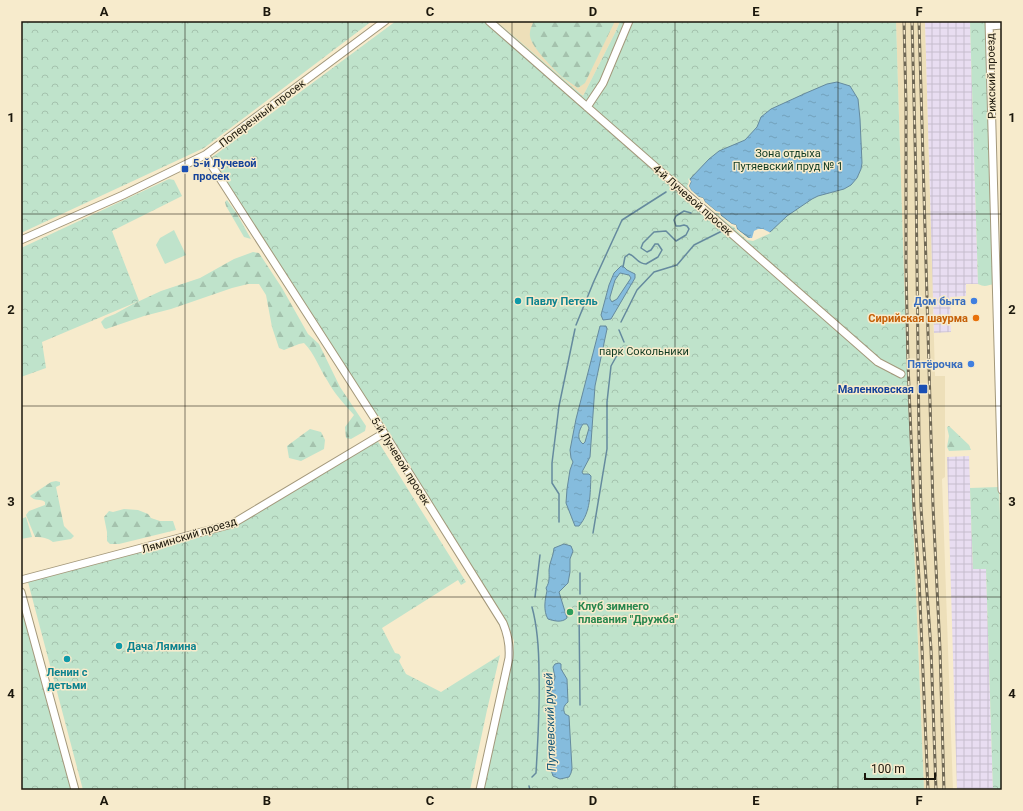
<svg xmlns="http://www.w3.org/2000/svg" width="1023" height="811" viewBox="0 0 1023 811" font-family="Roboto,sans-serif">
<defs>
<pattern id="industrial-grid" width="8" height="8" patternUnits="userSpaceOnUse"><rect width="8" height="8" fill="#e8ddf1"/><path d="M0 4h8M4 0v8" fill="none" stroke="#c6bdcd"/></pattern>
<pattern id="forest-firs" width="22" height="20" patternUnits="userSpaceOnUse"><rect width="22" height="20" fill="#bfe3cb"/><path d="M5 1l3.5 6h-7zM16 11l3.5 6h-7z" fill="#a4c2ad"/></pattern>
<pattern id="park-crowns" width="20" height="18" patternUnits="userSpaceOnUse"><rect width="20" height="18" fill="#bfe3cb"/><path d="M2 6a3 3 0 1 1 6 0M12 15a3 3 0 1 1 6 0" fill="none" stroke="#a4c2ad"/></pattern>
<pattern id="water-ripples" width="26" height="14" patternUnits="userSpaceOnUse"><rect width="26" height="14" fill="#85bcdd"/><path d="M2 4q2-2 4 0t4 0M15 11q2-2 4 0t4 0" fill="none" stroke="#72a1bc"/></pattern>
</defs>
<rect width="100%" height="100%" fill="#f7ebcc"/>
<path fill="#eddfb9" d="M496 21H620L616 31 583 96Z
M896 21H925L935 376H945V477L942 479 953 790H924L907 372Z"/>
<path fill="url(#industrial-grid)" d="M925 21H970L978 284H966V296L950 297 951 332 934 333Z
M969 456 973 569 986 568 993 790H957L947 457Z"/>
<path fill="#bfe3cb" d="M174 230 186 255 165 264 156 245 160 238Z
M26 517 32 537 21 539V519Z"/>
<path fill="url(#forest-firs)" d="M534 21H615L585 83 578 88C573 84 567 81 562 77 554 69 531 47 530 36 529 31 532 25 534 21Z
M227 200 237 214 251 239 244 237 226 206 225 202Z
M253 252 259 253 282 288 308 334 319 344 340 387 366 426 365 431 351 439 346 438 345 427 354 415C344 404 334 393 327 380 319 368 315 354 304 343L299 344 284 350 279 348 272 327 266 295 259 284H248L232 288 171 309 144 316 106 329 104 328 101 322 105 318 115 314 133 304 161 291 200 278 234 259Z
M949 426 969 445 971 450 949 451 947 447 949 436 947 427Z
M310 429 321 432 325 440 324 449 301 461 289 458 287 446Z
M56 481 60 482V485L56 487 64 526 74 536 71 539 53 542C48 538 42 537 35 537L26 515 29 511 45 505V502C40 498 35 502 30 496L51 482Z
M124 509 138 510 148 514 151 518 160 521H173L176 530 119 544H110L107 541V532L104 517 109 511 113 512Z"/>
<path fill="url(#park-crowns)" d="M21 21H372L204 148 21 233Z
M396 21H496L583 96 616 31 620 21H896L907 372 924 790H483L513 652 514 641 510 630 211 158Z
M970 21H986L993 284C987 286 984 287 978 284Z
M169 179 174 180 182 196 112 231 139 301 42 342 46 368 21 377V248Z
M377 441 379 443 466 582 461 585 458 580 382 628 395 653 399 654 401 657 399 661 406 674 441 692 500 655 487 710 470 790H83L28 582 233 528Z
M999 487 1002 574V790H993L986 569H973L970 488Z
M21 607 71 790H21Z"/>
<path fill="url(#water-ripples)" stroke="#658a9e" fill-rule="evenodd" d="M837 82 850 86 858 99 860 119 862 163 861 169 857 178 851 185 844 189 818 196 812 199 787 216 769 233 751 239 737 229 736 225 732 224 705 202 703 198C697 197 691 192 689 186L691 182 690 179 709 159 719 151 745 140 757 127 761 117 771 109 806 93 827 84Z
M621 266H623L627 270 635 274V278L611 319 603 320 601 315 609 285 614 273ZM620 273 629 275 631 278 617 299 612 302 610 299V297L615 280Z
M600 326H606L607 329 595 386 590 457 582 472 583 474H589L591 476C590 494 591 512 579 526H575L566 503 567 489 570 470 573 462 571 458 570 450 576 419ZM583 424H587L589 428 585 442 583 444C576 439 579 430 583 424Z
M564 544 571 546 573 551 570 559V572L568 583 559 592 567 618C562 623 554 621 548 619 543 611 545 599 547 591L546 588C550 582 549 576 549 570 549 563 554 555 554 548Z
M559 663 561 664V669L567 679 568 702C563 706 563 709 565 714L569 716 572 768 571 773 569 777 560 779 553 776 551 770 549 734 551 716 555 707 554 700 551 692 552 685 555 678 553 667 555 664Z"/>
<path fill="#f7ebcc" d="M688 178 691 181 689 186 691 190 699 197 703 198 705 202 716 211 720 212 721 216 732 224 736 225 737 229 748 238H752L754 231 758 229H763L771 233 753 241 747 240 736 230 734 227 731 226 720 217 718 213H715L703 203 702 200 698 199 689 191 687 186 689 182Z"/>
<g fill="none" stroke-linecap="round" stroke-linejoin="round">
<path stroke="#658a9e" stroke-width="1.5" d="M623 267 625 257 629 254C636 256 637 264 646 264L658 257 662 250 658 244H655L651 250 647 252 641 248 643 243 654 232 666 231 676 241 686 235 689 229 687 226 684 225 680 226H676L674 220 676 216 684 211 691 213
M621 322 637 290 654 272 677 265 694 245 724 230
M576 325 594 281 622 220 666 192
M619 330 624 342
M559 522V494L552 483V463L559 406 575 329
M593 533 607 449V402L611 366 621 348
M580 573V594
M535 597 540 555
M579 609 580 705
M532 777 536 773C538 740 540 707 539 674 539 652 538 629 532 607
M529 786 530 790"/>
<defs>
<path id="minor" d="M489 21 878 362 901 374
M989 21 1002 490
M990 26 1002 25
M587 107 603 83 629 21
M205 155 384 433 503 623C508 635 510 645 509 658L480 790
M21 240 123 195 205 155 385 21
M21 580 232 524 384 433
M21 592 75 790"/>
</defs>
<use href="#minor" stroke="#a3987b" stroke-width="9"/>
<use href="#minor" stroke="#fff" stroke-width="7"/>
<defs>
<path id="rail" d="M904 21 906 105V266L908 364 914 508 919 578 928 790
M912 21 916 181 919 437 921 508 931 649 936 790
M919 21 933 506 940 649 944 790"/>
</defs>
<use href="#rail" stroke="#6e6754" stroke-width="3"/>
<use href="#rail" stroke="#f7ebcc" stroke-width="1.5" stroke-dasharray="4.5" stroke-linecap="butt"/>
</g>
<path fill="none" stroke="#1b170c" stroke-width="1" stroke-opacity="0.55" d="M185 21V790M348 21V790M512 21V790M675 21V790M838 21V790M21 214H1002M21 406H1002M21 597H1002"/>
<g fill="#1a4fb4" stroke="#f7ebcc" stroke-width="1.5">
<rect x="181" y="165" width="8" height="8" rx="2"/>
<rect x="918" y="384" width="10" height="10" rx="2"/>
</g>
<g fill="#0f9aa8" stroke="#f7ebcc" stroke-width="1.5">
<circle cx="518" cy="301" r="4"/>
<circle cx="119" cy="646" r="4"/>
<circle cx="67" cy="659" r="4"/>
</g>
<g fill="#3f7fe0" stroke="#f7ebcc" stroke-width="1.5">
<circle cx="974" cy="301" r="4"/>
<circle cx="971" cy="364" r="4"/>
</g>
<circle fill="#e8710a" stroke="#f7ebcc" stroke-width="1.5" cx="976" cy="318" r="4"/>
<circle fill="#2e9e5b" stroke="#f7ebcc" stroke-width="1.5" cx="570" cy="612" r="4"/>
<g text-anchor="middle" stroke-width="3" stroke-linejoin="round" paint-order="stroke">
<g font-size="11" fill="#1b170c" stroke="#f7ebcc">
<text transform="translate(991 76) rotate(-91)" y="4">Рижский проезд</text>
<text transform="translate(262 113) rotate(-37)" y="4">Поперечный просек</text>
<text transform="translate(693 200) rotate(41)" y="4">4-й Лучевой просек</text>
<text transform="translate(401 461) rotate(58)" y="4">5-й Лучевой просек</text>
<text transform="translate(189 535) rotate(-17)" y="4">Ляминский проезд</text>
</g>
<g font-size="11" fill="#0f3a22" stroke="#f7ebcc">
<text x="788" y="157">Зона отдыха<tspan x="788" dy="13">Путяевский пруд № 1</tspan></text>
<text x="644" y="355">парк Сокольники</text>
</g>
<g font-size="11" font-weight="bold" fill="#164399" stroke="#f7ebcc" text-anchor="start">
<text x="193" y="167">5-й Лучевой<tspan x="193" dy="13">просек</tspan></text>
<text x="914" y="393" text-anchor="end">Маленковская</text>
</g>
<g font-size="11" font-weight="bold" fill="#0d838f" stroke="#f7ebcc" text-anchor="start">
<text x="526" y="305">Павлу Петель</text>
<text x="127" y="650">Дача Лямина</text>
<text x="67" y="676" text-anchor="middle">Ленин с<tspan x="67" dy="13">детьми</tspan></text>
</g>
<g font-size="11" font-weight="bold" fill="#366cbe" stroke="#f7ebcc" text-anchor="end">
<text x="966" y="305">Дом быта</text>
<text x="963" y="368">Пятёрочка</text>
</g>
<g font-size="11" font-weight="bold" fill="#c56008" stroke="#f7ebcc" text-anchor="end">
<text x="968" y="322">Сирийская шаурма</text>
</g>
<g font-size="11" font-weight="bold" fill="#27864d" stroke="#f7ebcc" text-anchor="start">
<text x="578" y="610">Клуб зимнего<tspan x="578" dy="13">плавания "Дружба"</tspan></text>
</g>
<g font-size="12" font-style="italic" fill="#125677" stroke="#f7ebcc">
<text transform="translate(550 722) rotate(-92)" y="4">Путяевский ручей</text>
</g>
</g>
<rect width="1023" height="811" fill="none" stroke="#f7ebcc" stroke-width="44"/>
<path d="M865 773v6h70v-6" fill="none" stroke="#1b170c" stroke-width="2"/>
<text x="871" y="773" font-size="12" fill="#1b170c" stroke="#f7ebcc" stroke-width="3" paint-order="stroke">100 m</text>
<rect x="22" y="22" width="979" height="767" fill="none" stroke="#1b170c" stroke-width="1.5"/>
<g font-size="13" text-anchor="middle" font-weight="bold" fill="#1b170c">
<text x="104" y="16">A</text>
<text x="267" y="16">B</text>
<text x="430" y="16">C</text>
<text x="593" y="16">D</text>
<text x="756" y="16">E</text>
<text x="919" y="16">F</text>
<text x="11" y="122">1</text>
<text x="1012" y="122">1</text>
<text x="11" y="314">2</text>
<text x="1012" y="314">2</text>
<text x="11" y="506">3</text>
<text x="1012" y="506">3</text>
<text x="11" y="698">4</text>
<text x="1012" y="698">4</text>
<text x="104" y="805">A</text>
<text x="267" y="805">B</text>
<text x="430" y="805">C</text>
<text x="593" y="805">D</text>
<text x="756" y="805">E</text>
<text x="919" y="805">F</text>
</g>
</svg>
